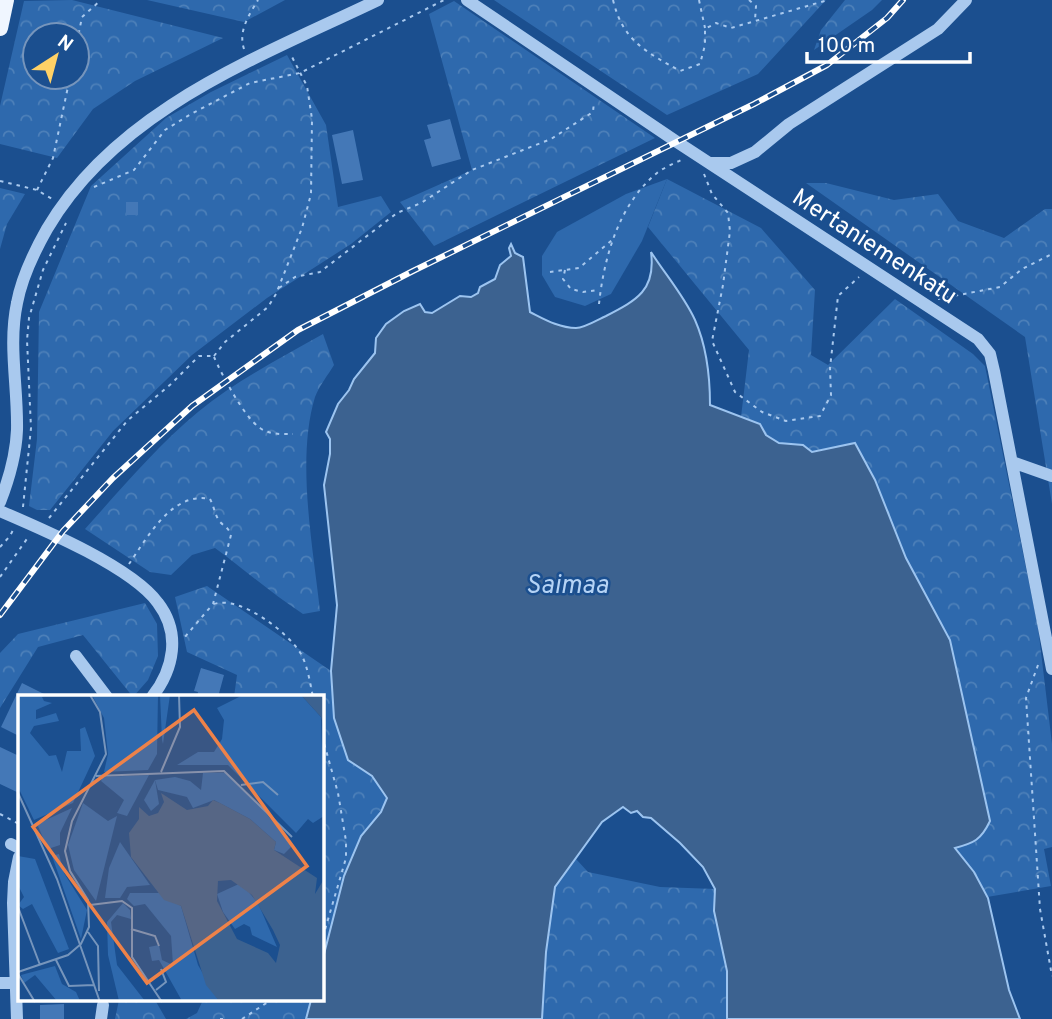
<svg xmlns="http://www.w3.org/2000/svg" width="1052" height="1019" viewBox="0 0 1052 1019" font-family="Overpass,sans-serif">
<defs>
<pattern id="forest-crowns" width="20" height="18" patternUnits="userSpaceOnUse" patternTransform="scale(1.75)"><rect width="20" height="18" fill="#2e69ad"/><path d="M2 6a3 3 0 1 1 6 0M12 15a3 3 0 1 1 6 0" fill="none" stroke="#4d80b9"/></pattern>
</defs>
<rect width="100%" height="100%" fill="#1b4f8f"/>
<path fill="#2e69ad" d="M667 179 642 241 611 294 585 306 555 297 542 275V256L557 232 626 194Z"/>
<path fill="url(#forest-crowns)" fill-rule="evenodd" d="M72 0 223 38 135 81 93 109 57 158 0 144V106L24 1ZM35 35H77V77H35Z
M147 0H285L244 22Z
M494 0H826L758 74 667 115Z
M845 0H882L872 10 814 50 821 30Z
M454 1 655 138 434 246 400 202 472 170 429 14Z
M287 55 326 125 338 207 381 196 391 212 351 244 267 298 192 355 113 431 50 510H37L29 506 37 439 39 312 91 186 166 118 211 92Z
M667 179 761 228 815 290 811 355 828 365 895 299 973 354 985 366 1038 627 1052 744V847L1044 849 1051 886 987 897 974 872 955 847 990 821 981 782 906 558 875 480 855 444 812 452 803 445 779 443 766 435 760 424 741 417 749 350 648 227Z
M806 183H826L894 200 938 194 958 221 1004 238 1045 209H1052V504L1025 337Z
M0 188 25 194 7 224 0 249Z
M323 334 334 365C328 375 319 386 315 397 296 460 313 546 320 611L303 614C272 594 245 570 215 548L192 555 171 575 150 572 85 529C121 489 157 446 198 412 235 381 281 358 323 334Z
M207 586 331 671 334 718 348 760 372 776 387 798C380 816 368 823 360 838 340 876 333 921 322 962V697H234L237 675 187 652 175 597Z
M145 603 157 624 158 656 148 680 133 697 83 635 38 647 0 708V653L18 634Z
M576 859 588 872 660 887 715 889 714 911 727 971V1019H542L546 952 555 887Z
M119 1000H155L166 1019H115Z
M203 1000H311L306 1019H186L197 1013Z"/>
<path fill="#3c6290" stroke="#9cc4f0" stroke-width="2" d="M511 244 515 253 523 257 530 312C544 319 559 328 576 328 585 328 597 320 606 316 637 300 656 290 651 252 665 274 684 296 695 320 707 347 710 376 710 405L760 424 766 435 779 443 803 445 812 452 855 443 875 480 906 558 950 640 990 821C981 840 974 843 955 848L974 872 988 898 1009 990 1020 1019H727V971L714 911 715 889 703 867 680 843 651 818 643 817 637 811 631 813 623 807 602 822 555 887 546 952 542 1019H306L311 1000H322V962L344 876 361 836 381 812 387 798 372 776 348 760 334 718 331 671 337 605 324 485 330 454V439L326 432 338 404 349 390 354 379 375 353 376 338 386 324 404 311 420 304 425 312 432 313 460 296 471 297 478 293 480 287 495 279 500 265 511 256 509 248Z"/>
<path fill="#4478b7" d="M450 119 461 159 432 167 424 140 431 138 427 125Z
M353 130 363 180 342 184 332 135Z
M126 202H138V215H126Z
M201 668 224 675 218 697H197L198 692 194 691Z
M22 683 50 697H19V736L1 727Z
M0 747 19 756V793L0 784Z
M64 1004V1019H40V1005Z"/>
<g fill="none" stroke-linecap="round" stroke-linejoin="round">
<path stroke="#a9c9ee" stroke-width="2" stroke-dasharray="3.5 5" stroke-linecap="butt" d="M613 0C623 41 645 51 680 71L700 64 705 45V29L716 23 731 28 828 0
M699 0 705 28
M749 0 756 6 755 20
M77 42 82 17 101 0
M244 49C238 31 249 15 258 0
M704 174 712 194 728 213 730 231 723 285 712 341 735 392 762 412 786 421 820 416 831 395 830 368 838 296 859 277
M0 181 37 190 54 200
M94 187 134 170 165 130 191 114 250 83 300 73 444 0
M37 190 53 158 70 77
M565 270 563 279 571 289 583 292 599 290
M550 272 579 268 612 240
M279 288 295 277 320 272 397 213 421 203 472 170 551 139 593 112 594 102
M938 299 1000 287 1022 269 1052 254
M599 304C604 257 619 204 657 173 663 168 673 164 681 160
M214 356 225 342 268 307 276 294 302 228 311 194 312 119 307 86 291 55
M214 357C222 375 244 417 260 428 270 435 282 434 293 434
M23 507 31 428 27 340 29 318 43 270 66 223
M49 518 127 421 171 384 199 356H213
M0 547 10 536 14 528
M129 564C147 538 172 491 210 499 214 506 215 516 220 522 225 527 228 527 231 535L213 604 184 638
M0 577 29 536
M214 604C240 595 289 633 301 654 308 667 310 683 313 697
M1038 665 1026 698 1040 909 1052 976
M322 736 338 793 346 841V858L322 940
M0 814 19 824
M220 1019H223
M242 1019 271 1000"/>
<path stroke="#a9c9ee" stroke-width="12" d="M467 0 677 142 978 339 990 354 994 371 1052 669
M709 163H731L755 152 789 124 938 29 966 0
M1012 462 1052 476
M0 502C9 479 16 455 17 430 18 387 8 345 17 303 22 276 34 252 47 229 117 109 259 57 378 0
M0 511C42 529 132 567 158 603 181 633 174 669 152 697
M76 656 107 697
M11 844 19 848
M0 983H16
M17 1019 13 903 14 882 19 857
M101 1019 103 1005"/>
<path stroke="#f0f6ff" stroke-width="16" d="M0 28 6 0"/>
<defs>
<path id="rail" d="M0 615 63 531 113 478 192 406 298 330 413 271 754 104 827 65 887 18 903 0"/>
</defs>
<use href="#rail" stroke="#fff" stroke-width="6"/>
<use href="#rail" stroke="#1b4f8f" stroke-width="3.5" stroke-dasharray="10" stroke-linecap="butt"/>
</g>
<g text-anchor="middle" stroke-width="5" stroke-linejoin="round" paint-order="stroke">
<g font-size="24" fill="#fff" stroke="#1b4f8f">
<text transform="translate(875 246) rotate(33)" y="8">Mertaniemenkatu</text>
</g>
<g font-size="26" font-style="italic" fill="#b5d3f5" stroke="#1b4f8f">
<text x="567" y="593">Saimaa</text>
</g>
</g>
<g transform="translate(18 695)">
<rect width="306" height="306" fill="#1b4f8f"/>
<path d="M137 85 141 109 133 116 126 105Z" fill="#2e69ad"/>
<path d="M0 0H29L24 2 26 6 34 8 18 15V24L38 18 41 26 16 31 12 38 31 61 38 60 44 77 49 56H63L62 34 67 32 77 61 55 108 16 125 0 92ZM74 0H140L139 59 130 75 86 77 90 59 86 23ZM142 0H152L145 49 144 45ZM225 0H283L303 22 306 121 295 128 290 124 278 138 210 70H159L180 57H196L204 44 206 25 199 13ZM185 78H207L244 113 274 151 266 159 256 155 258 147 232 124 196 105 175 113 169 102 140 95 137 85 157 82 172 86 183 95ZM131 80 109 121 99 118 106 105 83 86 85 82ZM65 108 90 126 99 121 78 206 56 175 50 150ZM54 113 42 138V150L30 154 19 129ZM102 147 132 190 109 192 102 203H87L91 173ZM41 159 46 178 69 215 63 244 34 161ZM0 161 17 164 51 254 40 258 14 209 5 214 0 210 6 202 0 190ZM223 188 240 208 259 252 234 240 232 232 226 229 217 234 205 217 199 199ZM112 198H141L163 211 180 270 201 306H164L141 265 134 266 131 252 141 250 144 265 155 270 153 241 127 209 116 211 109 204ZM105 208 112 215 113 224 99 220 93 227 99 270 127 306H101L90 260 89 227ZM37 271 44 289 58 297 62 306H39L17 280 6 288 3 280Z" fill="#2e69ad"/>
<path d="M283 0H306V33L303 22ZM143 98 169 115 190 111 195 105 202 108 232 124 258 147 256 155 299 183 297 199 306 184V306H201L188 290 163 211 146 205 113 162 111 138 121 124V112L131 121 140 118 146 107ZM213 185 234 200 255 235 262 250 258 268 250 258 219 244 199 206 200 186Z" fill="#3c6290" fill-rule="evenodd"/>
<path fill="none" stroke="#7695bc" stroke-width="2" d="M143 77 162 32 161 0M78 81 206 76 274 142M223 90 245 87 260 100M0 98 39 184 82 307M72 210 104 206 114 213V262L144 307M0 212 22 270M113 234 137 241 141 251M70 237 80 251 81 296M38 265 51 291 76 290M0 277 50 260 63 249 71 232 70 205 52 176 47 156 54 126 88 59 82 17 72 0M0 279 17 307M138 295 148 287 143 274"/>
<path fill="#ee8249" fill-opacity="0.15" stroke="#ee8249" stroke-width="3.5" d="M176 15 289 171 129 288 15 132Z"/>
<rect width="306" height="306" fill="none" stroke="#fff" stroke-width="3.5"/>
</g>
<g transform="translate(56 56) rotate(36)"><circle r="33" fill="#1b4f8f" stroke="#7695bc" stroke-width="2"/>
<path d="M0-5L12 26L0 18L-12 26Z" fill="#ffd166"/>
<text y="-10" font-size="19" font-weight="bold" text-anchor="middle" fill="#ffffff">N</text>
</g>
<path d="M807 52v10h163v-10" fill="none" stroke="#ffffff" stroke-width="3.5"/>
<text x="818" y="52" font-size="21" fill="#ffffff" stroke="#1b4f8f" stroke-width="5" paint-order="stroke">100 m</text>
</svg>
